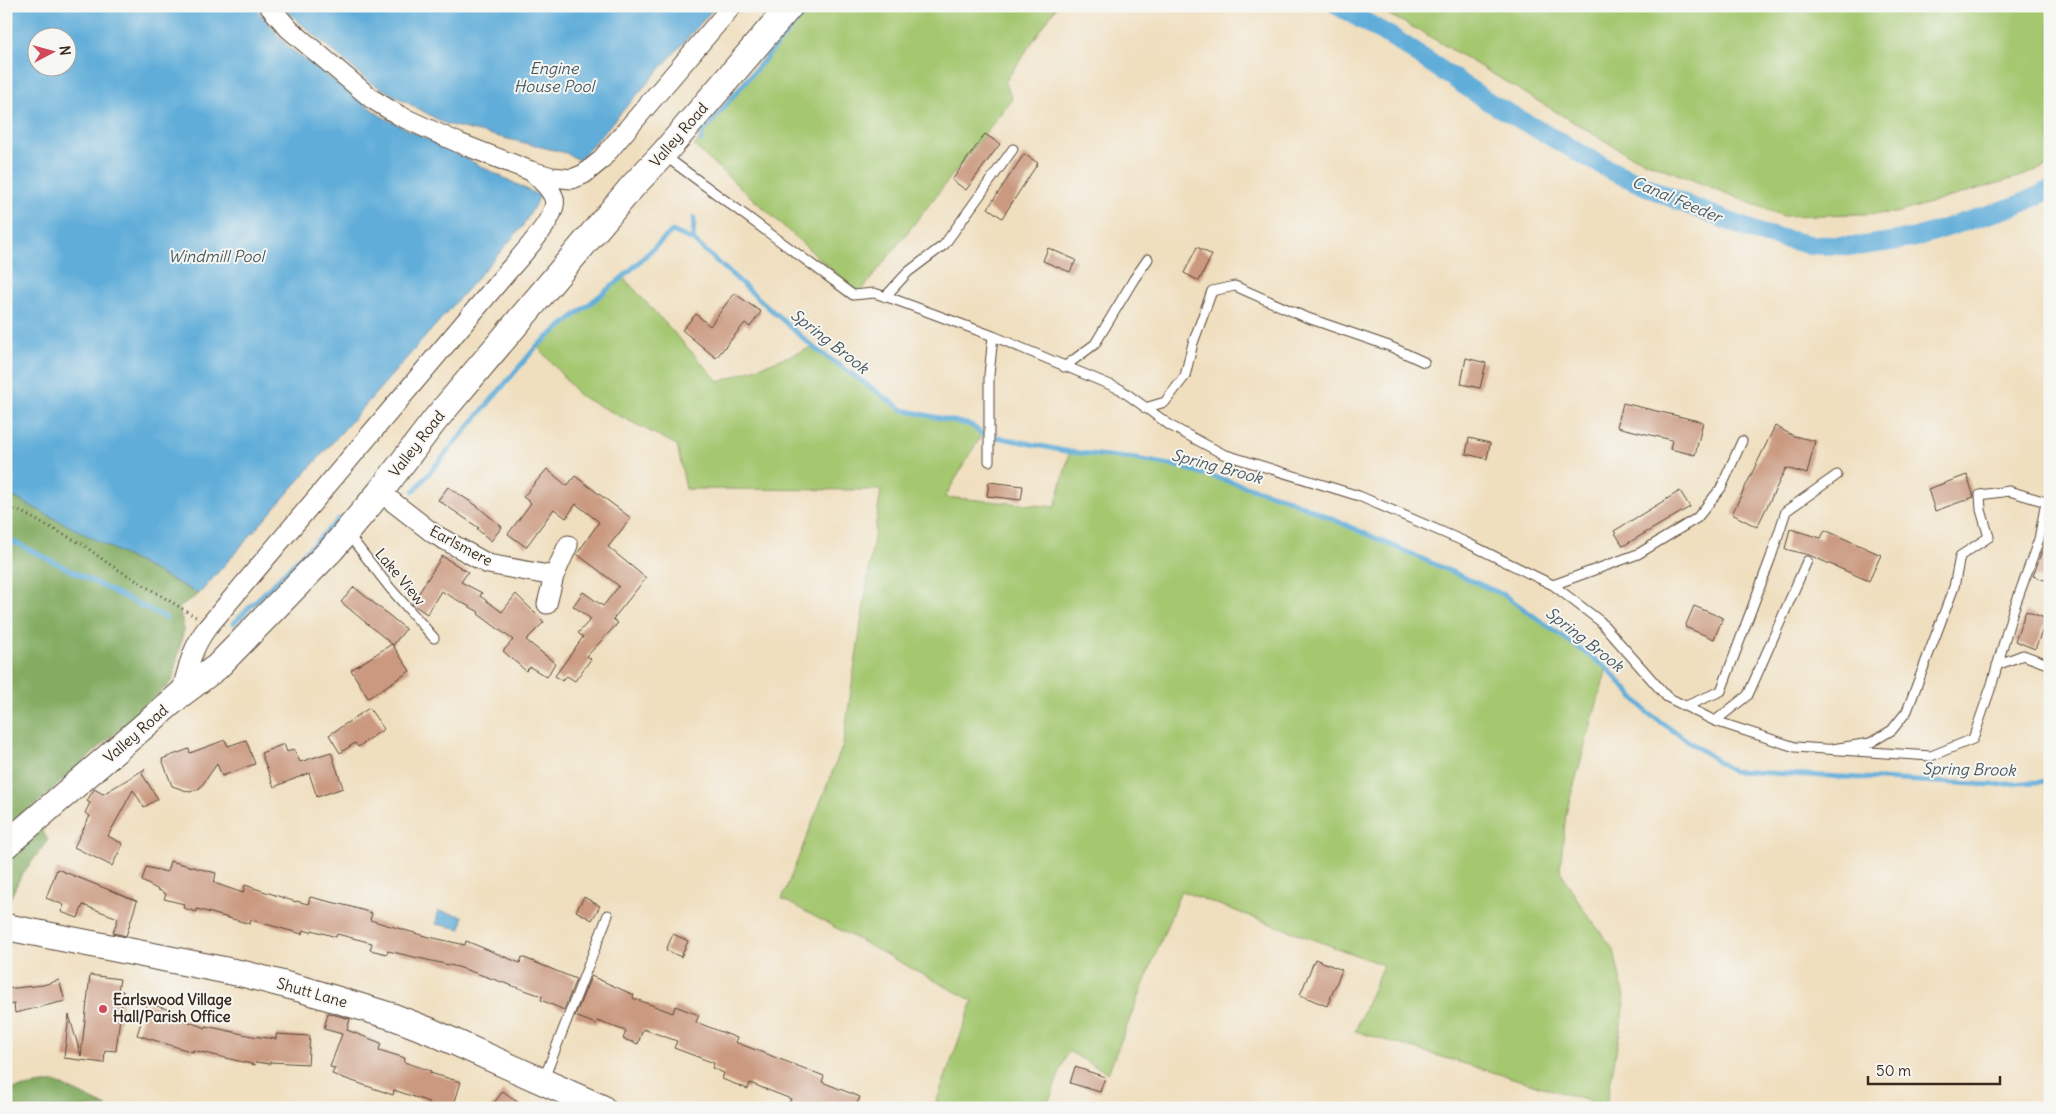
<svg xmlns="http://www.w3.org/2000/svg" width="2056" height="1114" viewBox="0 0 2056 1114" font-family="Delius,sans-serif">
<rect width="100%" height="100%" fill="#f6f6f2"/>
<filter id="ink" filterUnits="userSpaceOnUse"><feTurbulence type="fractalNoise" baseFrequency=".02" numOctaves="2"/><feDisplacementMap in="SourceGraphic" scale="10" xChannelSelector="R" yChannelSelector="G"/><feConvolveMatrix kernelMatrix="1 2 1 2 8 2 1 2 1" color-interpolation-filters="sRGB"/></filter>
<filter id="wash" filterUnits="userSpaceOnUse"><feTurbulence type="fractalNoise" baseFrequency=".0096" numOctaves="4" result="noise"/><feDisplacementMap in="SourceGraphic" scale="20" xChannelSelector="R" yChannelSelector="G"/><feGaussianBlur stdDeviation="1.12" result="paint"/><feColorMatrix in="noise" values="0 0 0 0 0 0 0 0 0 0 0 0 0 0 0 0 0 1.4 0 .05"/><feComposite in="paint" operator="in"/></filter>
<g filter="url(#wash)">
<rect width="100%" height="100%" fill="#f0dfbf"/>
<path fill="#a4c770" stroke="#707847" d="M811 6H1057L1005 82 1012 99 859 294 694 146Z
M1372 6H2050V165L2022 176 1896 213 1783 216 1627 154 1422 32Z
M623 277 719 382 813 347 903 410 971 425 982 434 945 497 1055 507 1070 452 1137 459 1181 467 1285 498 1504 595 1607 668 1566 813 1560 870 1583 909 1614 950 1625 1003 1606 1106 1355 1031 1383 965 1181 891 1108 1073 1068 1051 1046 1108H934L973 1001 782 899 843 745 881 490 686 489 677 445 580 396 537 346Z"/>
<path fill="#83ac62" stroke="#5f6b40" d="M6 493 199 594 179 608 184 629 172 682 6 831Z
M40 827 48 840 21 876 6 907V861Z
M55 1082 107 1107 6 1108V1090Z"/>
<path fill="#61add9" stroke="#4e6c7c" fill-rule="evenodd" d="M6 6H254L288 47 381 116 540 196 522 227 199 594 6 493ZM38 38H68V68H38Z
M284 6H716L579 160 566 153 446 124 368 81 290 14Z
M438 911 463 916 461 929 436 924Z"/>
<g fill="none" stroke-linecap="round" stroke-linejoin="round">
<path stroke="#61add9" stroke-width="5" d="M701 141 702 133 810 6
M693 240 694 218
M414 491 537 346 623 277 672 231 693 240 813 347 903 410 971 425 982 434 1070 452 1137 459 1181 467 1285 498 1504 595 1607 668 1649 714 1732 771 1993 785 2050 781
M6 538 166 618
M234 623 339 519"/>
<path stroke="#61add9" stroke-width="19" d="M1338 6 1395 39 1489 102 1610 170 1690 206 1762 234 1812 245 1860 246 1914 238 2018 205 2050 190"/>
</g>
<g id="blocks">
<path fill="#ca997f" d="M985 134 1000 144 966 190 952 180Z
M1024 154 1038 163 1002 218 988 208Z
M1197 247 1212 255 1199 281 1184 273Z
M1048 248 1076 260 1070 272 1043 261Z
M734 293 761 312 750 327 745 323 716 358 682 330 696 314 710 326Z
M1466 358 1486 363 1480 388 1461 384Z
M1623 403 1703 422 1695 455 1670 449 1672 440 1617 427Z
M1775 426 1794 436 1815 441 1807 474 1786 468 1757 527 1732 514Z
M1469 438 1490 443 1487 459 1466 454Z
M547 469 567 486 575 476 631 518 608 547 646 578 613 619 618 623 587 656 591 659 575 681 567 676 562 681 555 676 583 637 578 633 591 619 573 606 583 592 603 606 619 586 577 554 599 522 576 504 566 518 554 509 526 547 508 534 531 503 523 497Z
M1967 475 1974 497 1935 511 1928 489Z
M989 482 1023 486 1021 500 987 496Z
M448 487 477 506 502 527 491 541 477 529 479 528 438 500Z
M1680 491 1690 507 1623 546 1614 531Z
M1790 529 1821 538 1825 530 1881 555 1869 581 1809 555 1785 549Z
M2048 534H2050V582L2033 576Z
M442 556 468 572 461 582 482 593 480 596 502 612 516 594 544 622 526 640 555 663 547 677 530 667 526 671 503 651 513 640 478 614 479 612 441 591 427 614 412 604Z
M354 587 406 629 393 645 341 602Z
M1694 606 1723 618 1714 639 1685 627Z
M2026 611 2047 619 2035 649 2015 641Z
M392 644 410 671 368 698 351 670Z
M369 708 384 729 358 747 355 743 340 753 329 735Z
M225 740 228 746 246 740 255 764 222 776 217 764 200 788 190 792 172 786 162 759 189 749 190 753Z
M284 744 287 752 294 749 300 762 331 752 343 788 317 797 309 773 274 787 261 753Z
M145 769 142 774 158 799 144 807 133 790 108 836 123 844 112 866 74 847 90 816 85 813 90 803 87 801 94 789 103 794Z
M170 861 216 873 214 883 243 893 245 885 296 902V901L308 904 310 897 348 906 372 913 370 920 425 936 465 945 466 941 520 963 522 957 576 979 564 1010 541 1000 542 996 458 967 388 951 387 954 370 950 372 943 337 934 336 937 312 930 311 932 303 930 302 934 251 920 250 924 197 909V912L183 908 184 904 164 899 166 894 142 881 146 867 167 872Z
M57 869 137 901 126 936 113 933 118 918 83 905 78 918 61 912 64 905 46 898Z
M584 897 600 906 592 920 576 911Z
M673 934 688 941 681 957 666 950Z
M1315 959 1342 970 1327 1006 1300 995Z
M90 975 120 979 118 991H123L116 1051 105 1050 104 1063 64 1058 69 1015 81 1056Z
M591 976 634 995 633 998 673 1013 675 1006 699 1015 696 1022 737 1038 735 1042 824 1076 822 1082 860 1097 855 1108H787L791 1099 750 1083 748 1089 722 1079 724 1073 712 1068 714 1063 674 1048 677 1041 643 1029 638 1044 623 1039 626 1031 597 1021 596 1024 575 1016Z
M59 980 65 1001 15 1013 14 1004 6 1005V989L43 985Z
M147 1003 170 1010 169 1015 206 1028V1026L252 1036 276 1039V1034L310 1036 308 1064 270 1062V1064L256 1062 255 1065 193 1050V1052L137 1035Z
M328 1013 350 1019 347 1030 381 1043 379 1050 405 1058 404 1062 431 1071 430 1073 461 1082 453 1108H440L428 1104 429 1102 394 1090 393 1095 332 1074 335 1068 330 1067 342 1034 324 1029Z
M1075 1067 1105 1077 1100 1092 1070 1083Z
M503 1091 525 1108H490Z"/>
</g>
</g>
<g filter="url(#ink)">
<use href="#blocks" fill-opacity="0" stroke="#564536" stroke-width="1"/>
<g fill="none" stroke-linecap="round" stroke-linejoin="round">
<defs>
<path id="lane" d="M665 156 853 295 874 293 896 300 993 336 1120 389 1171 426 1223 454 1359 496 1463 541 1553 585 1638 554 1697 518 1721 488 1742 441
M885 297 908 272 944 245 1013 149
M1064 367 1095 344 1134 279 1148 259
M1145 408 1165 402 1185 376 1193 343 1212 291 1235 286 1305 317 1389 346 1424 362
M989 461V375L993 336
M348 534 390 588 434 638
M1553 585 1600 621 1667 697 1715 721 1795 747 1885 753 1931 756 1973 739 1992 684 2012 614 2039 539 2046 502 2009 491 1980 495 1981 510 1989 537 1960 556 1954 587 1907 711 1892 730 1870 743 1832 749
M1997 665 2023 655 2050 665
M1686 706 1721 691 1771 557 1786 511 1837 475
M1715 721 1748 695 1807 561
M543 1081 608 915"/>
<path id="street" d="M269 6 289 29 372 99 400 116 459 143 531 171 552 177 572 179 584 174 600 161 732 6
M380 492 434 534 488 564 554 576
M547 604 554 576 568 545
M181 694C187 671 192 647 207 628L502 278C514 263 560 217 554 198 550 187 539 178 531 171"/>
<path id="secondary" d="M6 845 181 694 217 667 332 549 380 492 435 420 632 187 663 154 790 6
M6 927 244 974 305 990 394 1017 430 1031 602 1108"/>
</defs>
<use href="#lane" stroke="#564536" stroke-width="11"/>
<use href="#street" stroke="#564536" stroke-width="21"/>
<use href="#secondary" stroke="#564536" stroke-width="28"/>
<path stroke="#564536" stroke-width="3" stroke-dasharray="1 4" stroke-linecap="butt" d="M6 504 82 544 109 564 196 617"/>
<use href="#lane" stroke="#fff" stroke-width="9"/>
<use href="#street" stroke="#fff" stroke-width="19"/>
<use href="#secondary" stroke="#fff" stroke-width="26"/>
</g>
</g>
<circle fill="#d1495b" stroke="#f6f6f2" stroke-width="2" cx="103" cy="1009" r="5"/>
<g text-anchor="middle" stroke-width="4" stroke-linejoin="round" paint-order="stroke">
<g font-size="15" fill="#3b2a1e" stroke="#f6f6f2">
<text transform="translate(679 135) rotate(-49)" y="5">Valley Road</text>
<text transform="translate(417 444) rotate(-52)" y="5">Valley Road</text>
<text transform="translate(461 546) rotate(28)" y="5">Earlsmere</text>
<text transform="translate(400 577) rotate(50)" y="5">Lake View</text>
<text transform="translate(136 734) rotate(-41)" y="5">Valley Road</text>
<text transform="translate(312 993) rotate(16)" y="5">Shutt Lane</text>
</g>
<g font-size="15" font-weight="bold" fill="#3b2a1e" stroke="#f6f6f2" text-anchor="start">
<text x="113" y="1005">Earlswood Village<tspan x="113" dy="17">Hall/Parish Office</tspan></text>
</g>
<g font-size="16" font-style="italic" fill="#48585f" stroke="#f6f6f2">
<text x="554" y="74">Engine<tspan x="554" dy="18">House Pool</tspan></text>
<text transform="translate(1677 199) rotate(23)" y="6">Canal Feeder</text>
<text x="216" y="262">Windmill Pool</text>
<text transform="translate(830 341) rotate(38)" y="6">Spring Brook</text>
<text transform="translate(1217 466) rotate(15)" y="6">Spring Brook</text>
<text transform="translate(1585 639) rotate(38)" y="6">Spring Brook</text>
<text transform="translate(1969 769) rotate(1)" y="6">Spring Brook</text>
</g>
</g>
<rect width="2056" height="1114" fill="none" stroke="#f6f6f2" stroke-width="25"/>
<g transform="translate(52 52) rotate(84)"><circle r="24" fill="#f6f6f2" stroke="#aba49d"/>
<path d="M0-4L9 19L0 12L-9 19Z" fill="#d1495b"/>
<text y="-8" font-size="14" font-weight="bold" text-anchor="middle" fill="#3b2a1e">N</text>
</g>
<path d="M1868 1076v8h132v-8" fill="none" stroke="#3b2a1e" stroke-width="2.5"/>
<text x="1876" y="1076" font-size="15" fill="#3b2a1e" stroke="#f6f6f2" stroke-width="4" paint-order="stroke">50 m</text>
</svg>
